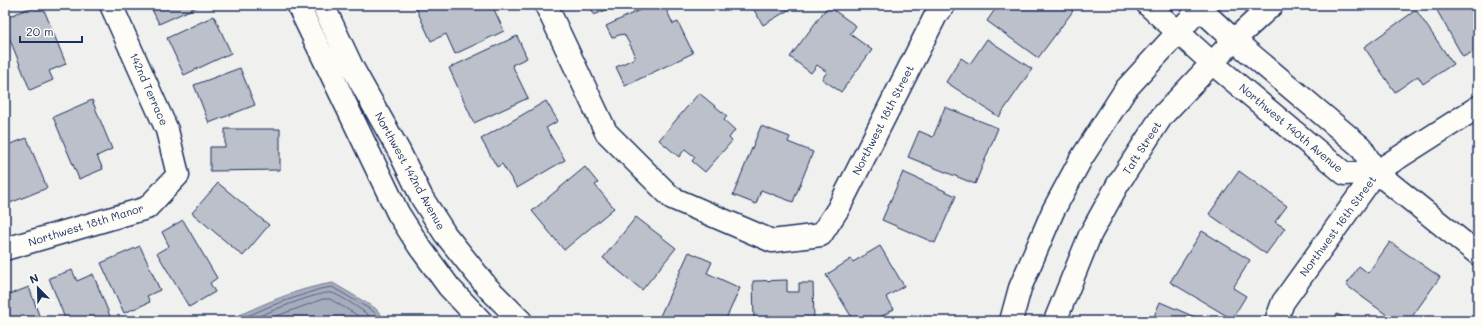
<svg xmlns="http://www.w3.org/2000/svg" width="1483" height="326" viewBox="0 0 1483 326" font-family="Mali,sans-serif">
<rect width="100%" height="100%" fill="#f0f0ee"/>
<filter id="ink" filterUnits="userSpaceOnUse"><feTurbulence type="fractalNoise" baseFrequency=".025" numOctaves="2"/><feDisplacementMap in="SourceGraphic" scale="8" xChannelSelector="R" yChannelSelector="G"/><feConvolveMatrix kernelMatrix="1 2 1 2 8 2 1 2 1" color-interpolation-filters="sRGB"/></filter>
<g filter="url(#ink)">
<path fill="#a7adbd" stroke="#6f7b97" d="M333 283 375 308 387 321H226C260 306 296 288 333 283Z"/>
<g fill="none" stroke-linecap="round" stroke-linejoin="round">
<path stroke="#536184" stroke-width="1" d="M236 321 273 305 320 289 332 287 373 311 382 321
M248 321C261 315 321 290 332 293 340 295 369 314 375 321
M263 321 323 299H330L367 321"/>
</g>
<path fill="#bbc0ca" stroke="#1b2f5e" d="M37 5H42L66 64 49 71 53 80 30 90 5 27V18Z
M150 5H201L159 24Z
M417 5H492L504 31 455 54 446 34 431 41 415 6Z
M590 5H618L594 15Z
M650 5H664L673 24 678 22 693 53 625 86 616 67 635 58 634 52 624 34 619 35 612 38 606 26Z
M751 5H797L763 25Z
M998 5H1064L1073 11 1038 58 987 21Z
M1434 5H1478V49L1463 57Z
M828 6 856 26 850 34 872 50 841 92 822 79 827 72 817 65 811 73 790 57Z
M1416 10 1453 64 1423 84 1418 76 1395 92 1364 47Z
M214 16 231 53 184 75 167 38Z
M517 36 527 58 512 65 528 98 474 123 449 68Z
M987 39 1032 69 999 117 946 82 961 58 970 64Z
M240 68 255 105 209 123 194 85Z
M699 93 727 116 724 120 735 130 729 138 732 141 705 172 692 161 695 157 685 149 679 157 659 140Z
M92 100 112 149 97 156 103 169 79 179 53 117Z
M546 101 558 121 546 128 565 160 517 188 502 164 497 167 481 139Z
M945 107 998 128 975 184 908 157 919 131 933 137Z
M761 126 790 137 788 142 813 152 793 202 761 190 756 204 733 195Z
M225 129H280V170L210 171V147H225Z
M27 138 47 188 10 203 5 189V146Z
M585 167 598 183 595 185 614 208 564 250 532 211Z
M1239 171 1287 206 1275 222 1285 228 1266 254 1209 214Z
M903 172 956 196 935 243 882 220Z
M218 183 269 225 243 256 192 213Z
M636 217 676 248 642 290 603 258Z
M183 220 217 278 210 283 215 292 189 307 157 253 169 246 162 232Z
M1202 231 1250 260 1233 288 1246 296 1232 319 1170 282Z
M1390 242 1440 277 1409 321H1395L1346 285 1359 266 1368 273Z
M140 246 160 290 147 296 150 302 124 313 101 263Z
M880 246 904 286 886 297 894 309 874 321H854L826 275 851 259 853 262Z
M689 252 712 262 707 273 740 288 725 321H671L660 316Z
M72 270 77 281 93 274 112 321H66L49 278Z
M787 280V292H799V283H813L814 321H754L753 281Z
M29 287 41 321H5V296Z
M1160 302 1204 321H1152Z
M1337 314 1350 321H1332Z"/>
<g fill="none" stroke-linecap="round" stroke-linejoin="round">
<defs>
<path id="minor" d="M298 5 398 213 419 246 449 287 481 321
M323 5 352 67 399 151 422 198 445 234 488 288 521 321
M546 5 606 132 672 198 772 241 821 235 838 209 937 13 944 5
M1148 5 1212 63 1345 174 1376 172
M1196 5 1234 40 1361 147 1376 172 1478 254
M5 249 147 208 178 175 167 130 111 5
M1011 321 1020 288 1053 211 1081 159 1126 89 1203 5
M1055 321 1090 235 1118 184 1162 116 1234 40 1272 5
M1276 321 1283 302 1376 172 1478 107"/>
</defs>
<use href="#minor" stroke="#1b2f5e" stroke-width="25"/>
<use href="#minor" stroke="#fdfcf7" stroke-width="22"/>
</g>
</g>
<g text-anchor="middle" stroke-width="3.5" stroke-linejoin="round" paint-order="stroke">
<g font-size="11" fill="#1b2f5e" stroke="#fdfcf7">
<text transform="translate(149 89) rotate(66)" y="4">142nd Terrace</text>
<text transform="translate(883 120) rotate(-63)" y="4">Northwest 18th Street</text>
<text transform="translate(1291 128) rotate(40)" y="4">Northwest 140th Avenue</text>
<text transform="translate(1142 148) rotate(-57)" y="4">Taft Street</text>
<text transform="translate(410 171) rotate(61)" y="4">Northwest 142nd Avenue</text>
<text transform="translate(86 225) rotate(-17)" y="4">Northwest 18th Manor</text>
<text transform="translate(1338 226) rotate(-54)" y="4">Northwest 16th Street</text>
</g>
</g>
<rect width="1483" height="326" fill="none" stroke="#fdfcf7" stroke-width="20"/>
<rect x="10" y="10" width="1463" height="306" fill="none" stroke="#1b2f5e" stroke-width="1.5" filter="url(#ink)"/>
<g transform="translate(38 288) rotate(337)" stroke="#fdfcf7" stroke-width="3" paint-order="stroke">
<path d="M0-3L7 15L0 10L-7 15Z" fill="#1b2f5e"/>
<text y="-6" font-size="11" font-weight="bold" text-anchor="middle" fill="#1b2f5e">N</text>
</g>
<path d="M20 36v6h62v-6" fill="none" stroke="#1b2f5e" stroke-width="2"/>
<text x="26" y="36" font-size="12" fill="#1b2f5e" stroke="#fdfcf7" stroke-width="3" paint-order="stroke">20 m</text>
</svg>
